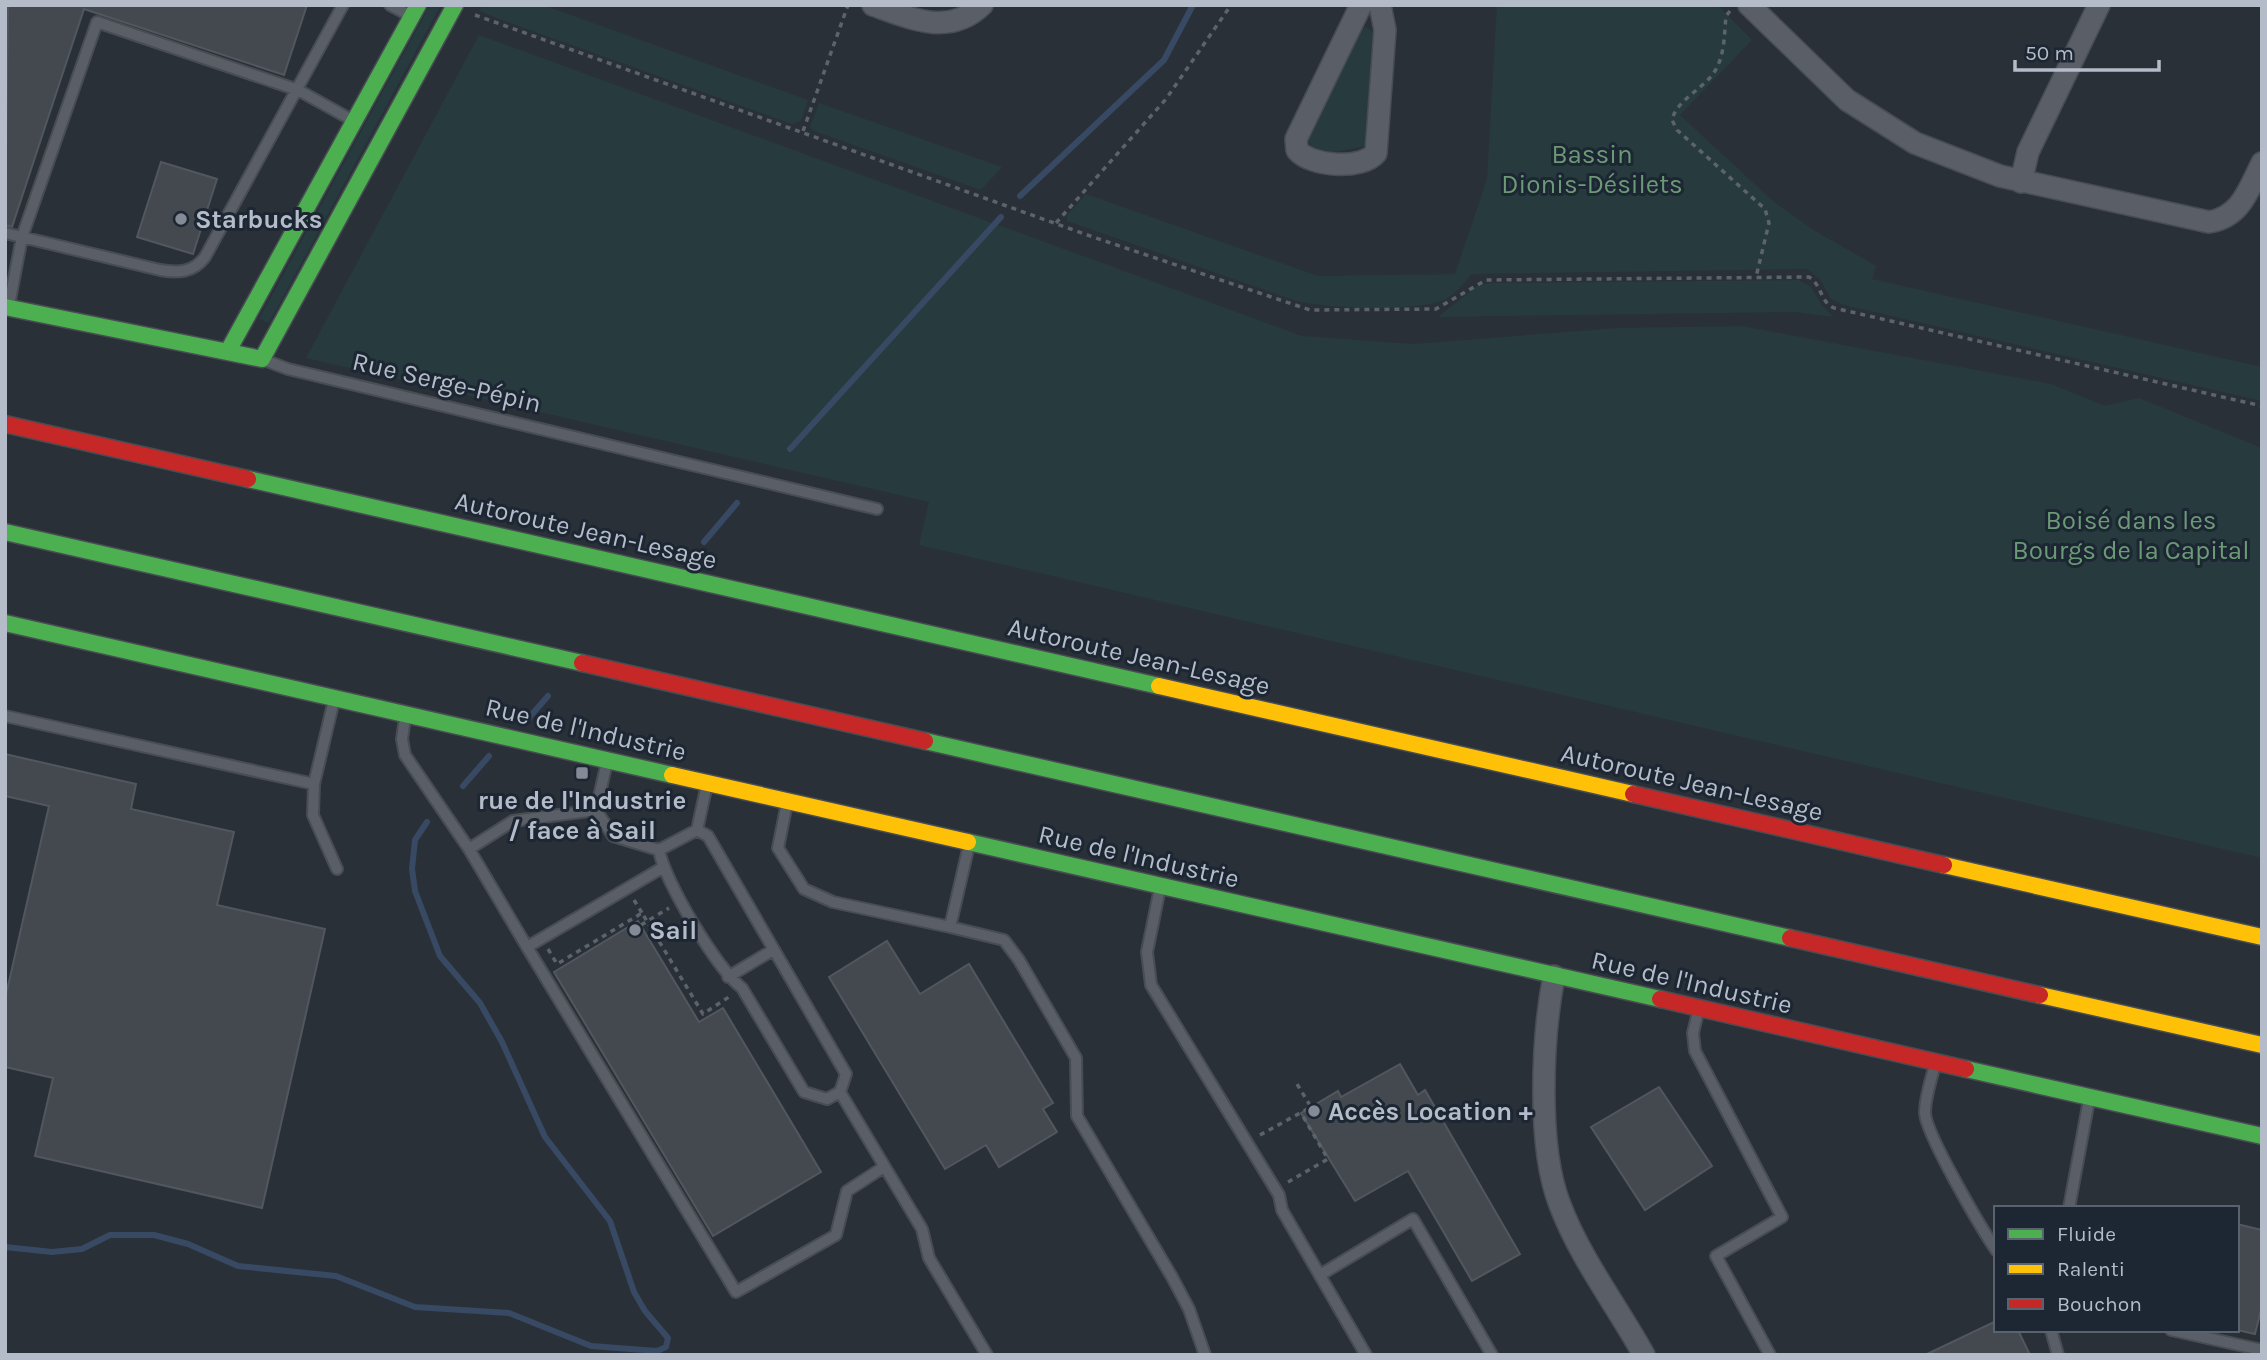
<svg xmlns="http://www.w3.org/2000/svg" width="2267" height="1360" viewBox="0 0 2267 1360" font-family="Karla,sans-serif">
<rect width="100%" height="100%" fill="#2a3038"/>
<path fill="#273a3e" d="M430 5H441L269 323 259 319Z
M482 5H543L808 100 801 121 792 124 499 19 479 11Z
M1497 5H1717L1752 40 1680 115 1774 202 1812 229 1876 266 1872 279 2262 367V401L1844 305 1831 299 1820 279 1807 269 1472 274C1464 283 1455 295 1444 300 1417 312 1318 309 1291 299L1067 221V215L1086 194 1318 276 1455 274 1487 179Z
M1366 27 1375 33 1366 146 1335 152 1314 149 1309 142V135L1360 30Z
M479 35 1302 336 1413 344 1617 328 1742 326 2051 384 2105 406 2139 398 2262 448V858L919 545 929 502 306 358Z
M819 103 1002 167 981 190 814 131 810 127Z
M1798 280 1811 287 1823 307 1834 317 1795 312 1438 317 1477 286 1491 283Z"/>
<g fill="none" stroke-linecap="round" stroke-linejoin="round">
<path stroke="#384963" stroke-width="6" d="M1020 196 1164 60 1193 5
M790 449 1001 217
M704 542 737 503
M527 720 548 696
M463 786 489 756
M5 1247 52 1252 82 1249 110 1235H154L188 1244 238 1266 336 1276 415 1307 509 1313 591 1346 657 1351 666 1347 668 1338 645 1311 634 1292 610 1221 545 1137 502 1042 480 1003 440 956 415 891 412 869 415 840 427 822"/>
</g>
<path fill="#444950" stroke="#52575f" stroke-width="2" d="M8 5H307L284 75 84 9 12 227 5 225Z
M161 162 217 179 193 254 137 237Z
M5 754 136 784 131 809 234 832 217 905 325 929 262 1208 35 1156 53 1078 5 1067V999L49 806 5 796Z
M638 921 699 1022 723 1008 821 1172 713 1236 554 972Z
M887 941 920 994 969 964 1053 1103 1043 1109 1057 1132 999 1167 986 1145 945 1169 829 977Z
M1400 1064 1418 1095 1425 1090 1520 1254 1472 1281 1408 1171 1355 1201 1301 1113 1338 1091 1341 1097Z
M1659 1087 1712 1166 1645 1210 1591 1127Z
M2237 1224 2262 1230V1306L2255 1334 2237 1330Z
M1996 1321V1330H2018L2030 1355H1925Z"/>
<g fill="none" stroke-linecap="round" stroke-linejoin="round">
<defs>
<path id="lane" d="M390 5 409 15
M5 233 160 270C178 273 193 273 205 257L343 5
M9 305 22 237 97 22 298 90 352 120
M264 360 288 369 877 509
M5 716 314 784 334 700
M405 718 402 739 405 755 469 849 513 821 596 810
M607 762 596 810 613 836 659 850 697 830 707 784
M314 784 313 815 337 869
M787 803 778 848 804 889 833 902 950 927 969 845
M469 849 527 947 662 868
M659 850C665 882 717 969 742 988L804 1092 827 1099 840 1092 846 1074 708 836 697 830
M1160 888 1147 952 1151 985 1279 1195 1282 1210 1366 1355
M950 927 1004 940 1019 960 1076 1058 1077 1116 1172 1277 1189 1309 1205 1355
M527 947 736 1292 836 1235 847 1191 884 1167
M728 977 773 950
M1698 1012 1693 1033 1695 1051 1782 1217 1716 1256 1770 1355
M1935 1065C1931 1080 1925 1097 1925 1113 1926 1134 1981 1228 1996 1250
M840 1092 922 1229 929 1258 987 1355
M2069 1208 2089 1100
M1320 1275 1413 1219 1492 1355
M2051 1330 2058 1355
M2171 1330 2262 1350"/>
<path id="street" d="M873 5C910 18 949 37 982 5
M1361 5 1296 139 1297 150C1311 167 1362 170 1376 153L1385 30 1380 5
M1749 5 1847 100 1915 143 2000 176 2209 222C2241 217 2249 189 2262 163
M2021 182 2028 152 2099 5
M1554 976C1542 1038 1537 1147 1560 1205 1580 1258 1617 1306 1644 1355"/>
<path id="fast" d="M5 307 262 359 455 5
M228 351 418 5
M248 479 1159 686
M5 532 582 663
M5 623 672 775
M925 741 1790 938
M968 842 1660 999
M1966 1069 2262 1136"/>
<path id="slow" d="M1159 686 1633 794
M672 775 968 842
M1944 865 2262 937
M2040 995 2262 1045"/>
<path id="jam" d="M5 424 248 479
M582 663 925 741
M1633 794 1944 865
M1790 938 2040 995
M1660 999 1966 1069"/>
</defs>
<use href="#lane" stroke="#484c53" stroke-width="14"/>
<use href="#street" stroke="#484c53" stroke-width="24"/>
<use href="#fast" stroke="#484c53" stroke-width="19"/>
<use href="#slow" stroke="#484c53" stroke-width="19"/>
<use href="#jam" stroke="#484c53" stroke-width="19"/>
<path stroke="#5d636a" stroke-width="3.5" stroke-dasharray="5 5" stroke-linecap="butt" d="M1730 11 1726 16C1724 36 1725 59 1712 75 1701 90 1676 101 1672 120L1677 130 1765 209 1769 223 1756 277
M475 15 1093 237 1310 310 1436 309 1486 280 1809 277C1822 285 1820 302 1834 308L2262 406
M803 131 848 5
M1056 223 1166 99 1231 5
M634 900 642 913
M641 925 669 908
M548 949 557 964 642 913 703 1014 732 995
M1260 1135 1311 1107 1297 1084
M1288 1182 1328 1159 1301 1113"/>
<use href="#lane" stroke="#5a5e66" stroke-width="10"/>
<use href="#street" stroke="#5a5e66" stroke-width="21"/>
<use href="#fast" stroke="#4caf50" stroke-width="16"/>
<use href="#slow" stroke="#ffc107" stroke-width="16"/>
<use href="#jam" stroke="#c62828" stroke-width="16"/>
</g>
<g fill="#848b96" stroke="#1d2633" stroke-width="2.5">
<circle cx="181" cy="219" r="7"/>
<rect x="575" y="766" width="14" height="14" rx="3.5"/>
<circle cx="635" cy="930" r="7"/>
<circle cx="1314" cy="1111" r="7"/>
</g>
<g text-anchor="middle" stroke-width="6" stroke-linejoin="round" paint-order="stroke">
<g font-size="26" fill="#6b9a76" stroke="#1d2633">
<text x="1592" y="163">Bassin<tspan x="1592" dy="30">Dionis-Désilets</tspan></text>
<text x="2131" y="529">Boisé dans les<tspan x="2131" dy="30">Bourgs de la Capital</tspan></text>
</g>
<g font-size="26" font-weight="bold" fill="#b4bcc9" stroke="#1d2633" text-anchor="start">
<text x="195" y="228">Starbucks</text>
<text x="582" y="809" text-anchor="middle">rue de l'Industrie<tspan x="582" dy="30">/ face à Sail</tspan></text>
<text x="649" y="939">Sail</text>
<text x="1328" y="1120">Accès Location +</text>
</g>
<g font-size="26" fill="#b4bcc9" stroke="#1d2633">
<text transform="translate(447 382) rotate(13)" y="9">Rue Serge-Pépin</text>
<text transform="translate(586 530) rotate(13)" y="9">Autoroute Jean-Lesage</text>
<text transform="translate(1139 656) rotate(13)" y="9">Autoroute Jean-Lesage</text>
<text transform="translate(586 729) rotate(13)" y="9">Rue de l'Industrie</text>
<text transform="translate(1692 782) rotate(13)" y="9">Autoroute Jean-Lesage</text>
<text transform="translate(1139 856) rotate(13)" y="9">Rue de l'Industrie</text>
<text transform="translate(1692 982) rotate(13)" y="9">Rue de l'Industrie</text>
</g>
</g>
<rect width="2267" height="1360" fill="none" stroke="#b4bcc9" stroke-width="14"/>
<rect x="1994" y="1206" width="245" height="126" fill="#1d2633" stroke="#59626f" stroke-width="2"/>
<rect x="2008" y="1229" width="35" height="10" fill="#4caf50" stroke="#59626f" stroke-width="2"/>
<text x="2057" y="1241" font-size="21" fill="#b4bcc9">Fluide</text>
<rect x="2008" y="1264" width="35" height="10" fill="#ffc107" stroke="#59626f" stroke-width="2"/>
<text x="2057" y="1276" font-size="21" fill="#b4bcc9">Ralenti</text>
<rect x="2008" y="1299" width="35" height="10" fill="#c62828" stroke="#59626f" stroke-width="2"/>
<text x="2057" y="1311" font-size="21" fill="#b4bcc9">Bouchon</text>
<path d="M2015 60v10h144v-10" fill="none" stroke="#b4bcc9" stroke-width="3.5"/>
<text x="2025" y="60" font-size="21" fill="#b4bcc9" stroke="#1d2633" stroke-width="5" paint-order="stroke">50 m</text>
</svg>
